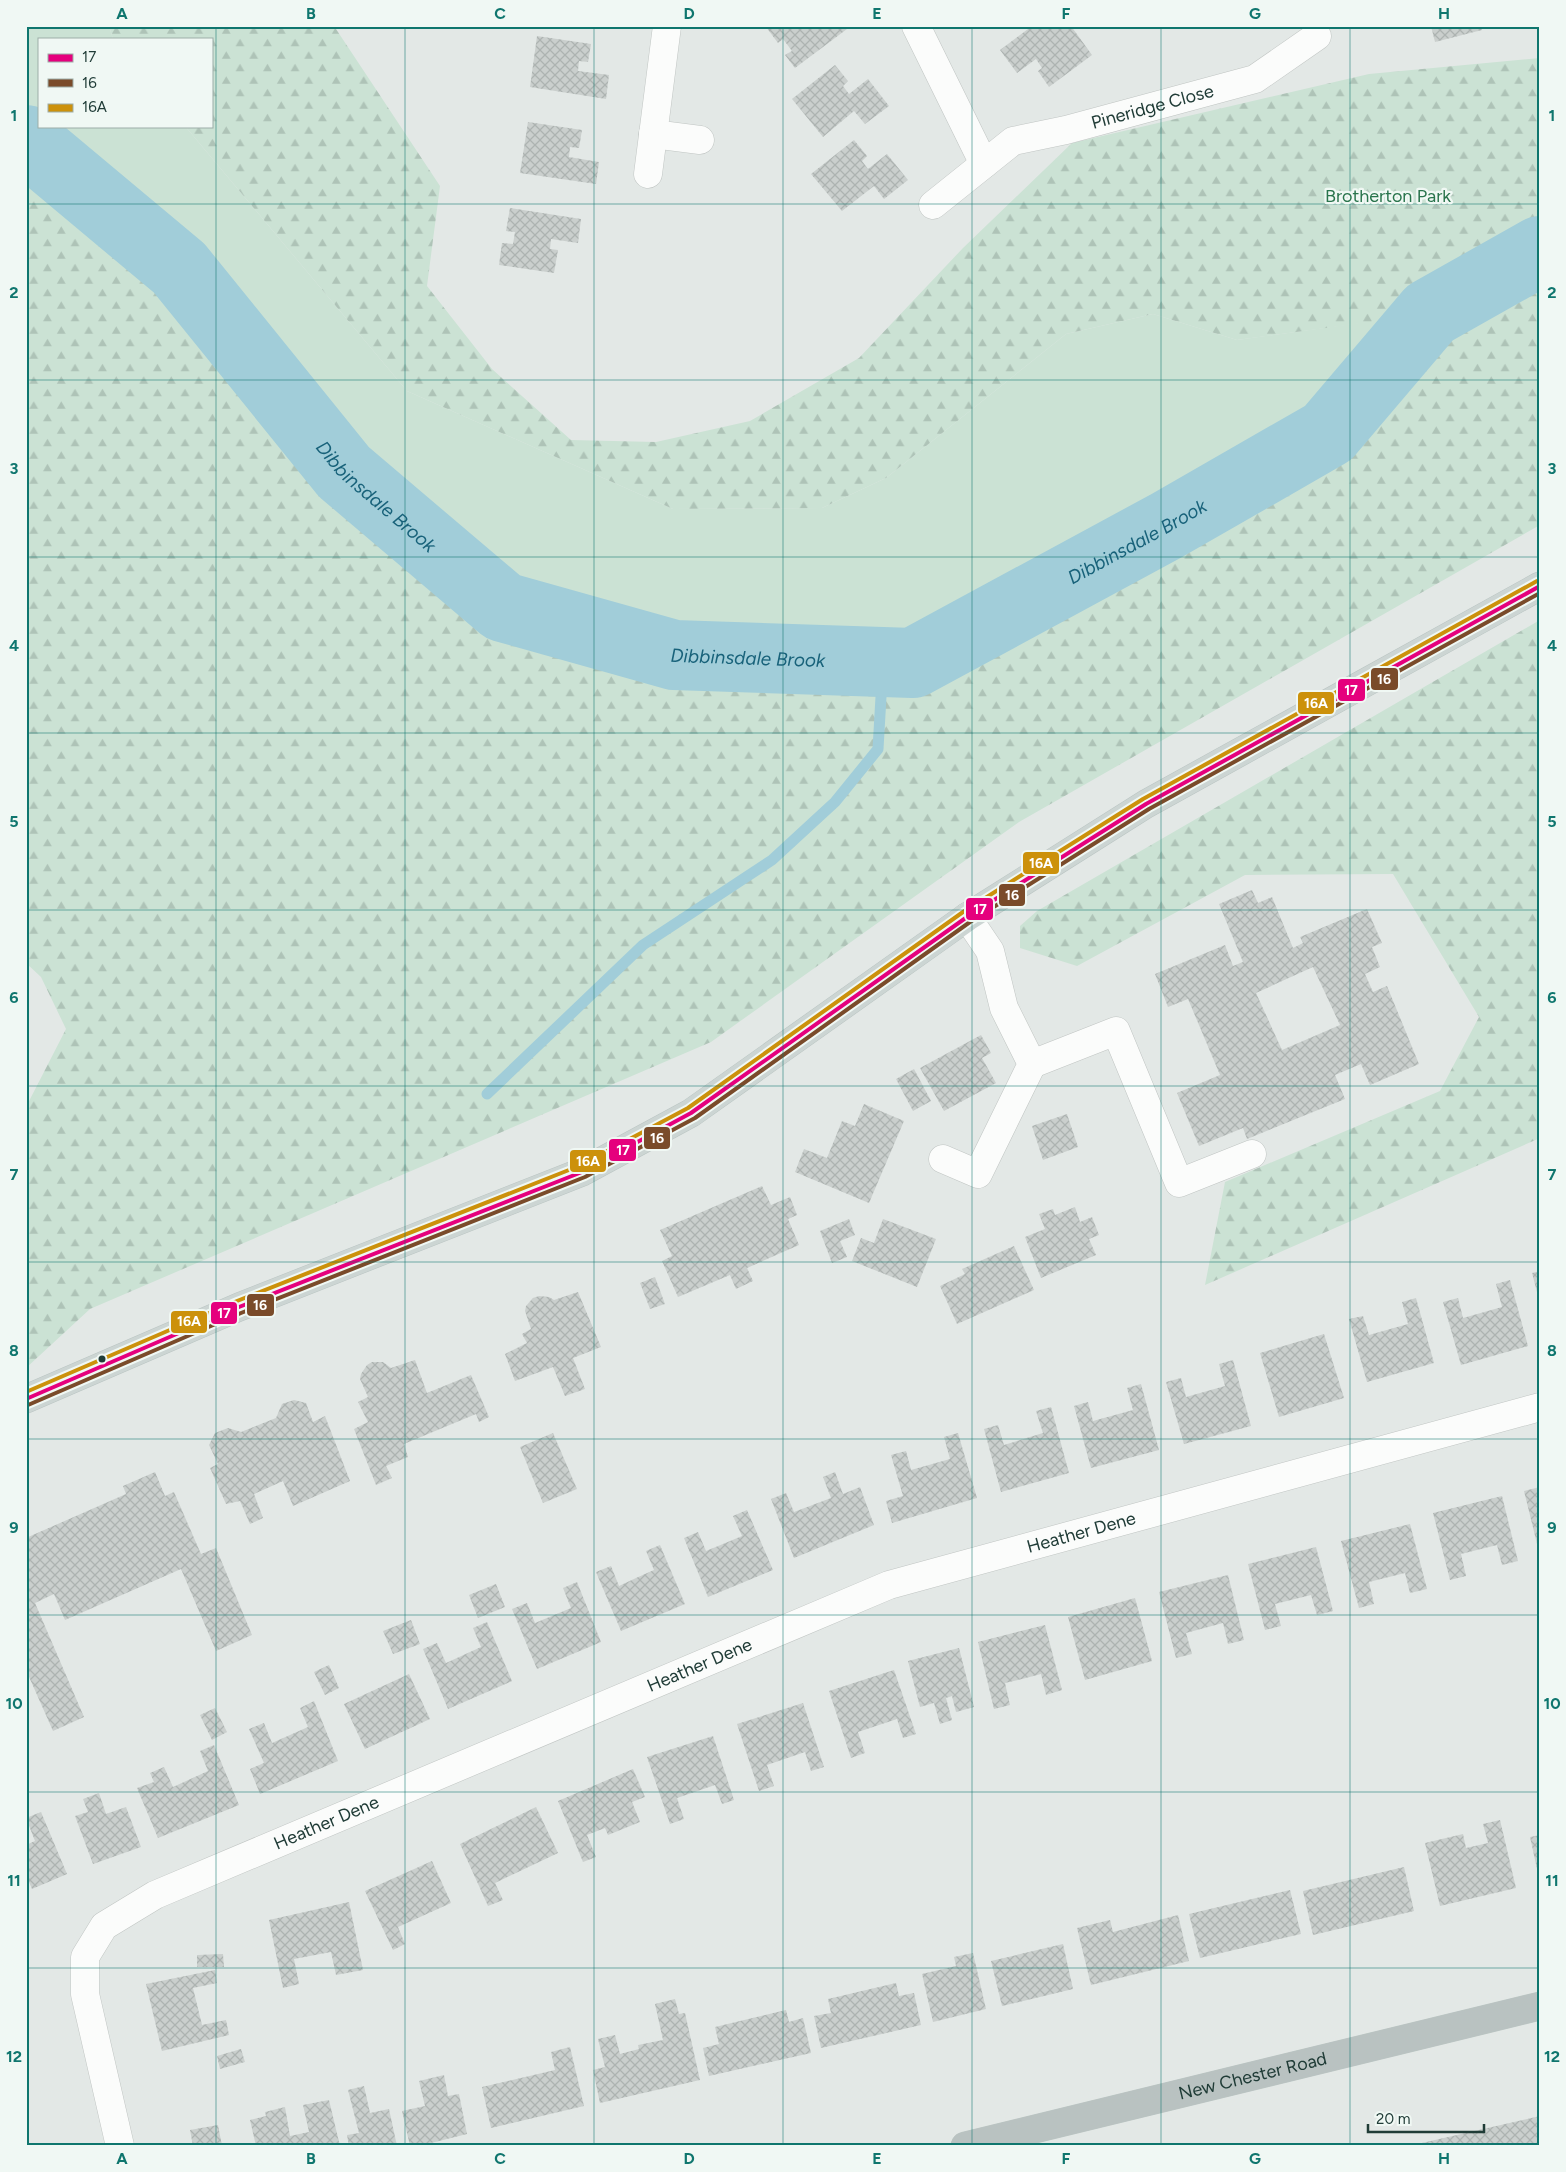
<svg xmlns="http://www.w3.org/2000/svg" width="1566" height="2172" viewBox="0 0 1566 2172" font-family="Figtree,sans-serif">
<defs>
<pattern id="forest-firs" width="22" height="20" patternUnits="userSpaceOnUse" patternTransform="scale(1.25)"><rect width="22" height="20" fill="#cbe2d4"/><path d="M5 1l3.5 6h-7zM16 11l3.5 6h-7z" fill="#aec3b7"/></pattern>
<pattern id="building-cross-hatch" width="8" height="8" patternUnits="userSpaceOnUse" patternTransform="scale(1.25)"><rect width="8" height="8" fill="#cacfcd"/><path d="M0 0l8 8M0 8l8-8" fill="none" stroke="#adb3b1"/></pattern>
</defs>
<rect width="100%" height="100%" fill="#e3e8e6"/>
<path fill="#cbe2d4" d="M26 26H109L113 39H39V126H185L407 391 673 509 822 508 886 478 1066 334 1153 314 1237 340 1430 313 1328 433 1166 526 913 663 674 655 503 607 344 472 179 268 26 140Z"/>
<path fill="url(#forest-firs)" d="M109 26H334L440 186 427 286 492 369 571 440 656 442 750 421 859 358 963 248 1072 143 1369 74 1540 58V525L1019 822 711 1042 90 1309 26 1368V1107L66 1029 41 977 26 963V140L179 268 344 472 503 607 674 655 913 663 1166 526 1328 433 1430 314 1237 340 1153 314 1066 334 886 478 822 508 673 509 407 391 185 126H211V39H113Z
M1540 620V1138L1205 1285 1225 1182 1440 1091 1479 1017 1393 874 1245 875 1077 966 1020 948V926L1037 911Z"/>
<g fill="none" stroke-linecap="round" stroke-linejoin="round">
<path stroke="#a1cdd9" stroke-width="11" d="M487 1094 643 945 772 860 835 802 878 749 883 662"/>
<path stroke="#a1cdd9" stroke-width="70" id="s1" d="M26 140 179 268 344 472 503 607 674 655 913 663 1166 526 1328 433 1430 313 1540 251"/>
</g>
<path fill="url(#building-cross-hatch)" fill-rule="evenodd" d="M851 26 795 68 785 55 792 51 783 39 778 43 766 27Z
M1032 26H1049L1050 28 1053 26H1071L1092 55 1049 87 1038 71 1042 68 1036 59 1017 73 1000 50Z
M1431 26H1481L1482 30 1435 42Z
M537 36 591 44 588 62 579 61 578 71 609 75 606 99 530 87Z
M835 65 848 81 843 86 849 94 868 79 889 106 865 124 854 111 823 137 792 99Z
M528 122 582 130 579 148 570 147 569 157 599 162 596 184 520 173Z
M854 140 867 156 862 161 868 169 887 154 908 180 884 199 874 186 842 211 811 174Z
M510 208 581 219 578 243 551 239 550 249 558 250 554 273 499 265 502 243 513 244 515 232 506 231Z
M1252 890 1258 903 1272 897 1293 948 1303 943 1300 937 1367 909 1382 943 1372 947 1380 967 1365 974 1373 992 1387 986 1419 1064 1370 1085 1361 1064 1335 1075 1345 1099 1247 1139 1243 1128 1199 1146 1177 1093 1220 1075 1188 999 1168 1007 1155 974 1225 945 1233 966 1243 962 1219 904ZM1313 967 1340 1025 1282 1050 1256 993Z
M981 1035 991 1053 982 1058 996 1083 944 1111 920 1068Z
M914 1069 931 1101 913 1111 896 1079Z
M864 1104 904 1121 869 1203 795 1172 804 1149 827 1158 842 1121 855 1126Z
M1067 1114 1078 1147 1043 1160 1032 1126Z
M762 1186 771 1205 790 1197 797 1215 788 1219 799 1245 747 1268 753 1281 736 1289 730 1275 678 1297 662 1261 672 1256 660 1230Z
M1075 1207 1080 1222 1092 1217 1099 1235 1089 1239 1096 1255 1041 1278 1025 1237 1045 1229 1039 1214 1053 1209 1055 1215Z
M849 1219 855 1235 840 1241 847 1257 832 1263 820 1231Z
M883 1219 936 1239 917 1287 852 1261 861 1238 874 1243Z
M1014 1246 1034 1290 957 1324 940 1286 965 1274 962 1269Z
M1540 1271V1299L1539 1300 1532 1273Z
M655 1277 665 1304 650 1309 640 1283Z
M1510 1280 1528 1346 1461 1365 1443 1302 1458 1298 1463 1318 1502 1307 1496 1284Z
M578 1292 601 1347 573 1358 585 1389 565 1396 553 1367 515 1381 505 1354 527 1343 522 1334 531 1329 525 1311 526 1306 533 1298 539 1296 549 1297 554 1300Z
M1416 1298 1434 1363 1367 1382 1349 1319 1363 1316 1369 1335 1408 1324 1402 1302Z
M1324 1334 1344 1398 1279 1417 1260 1353Z
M415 1360 427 1393 471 1375 489 1417 479 1422 476 1414 404 1444 408 1457 386 1466 392 1478 376 1485 354 1429 368 1422 358 1402 368 1397 360 1379 361 1374 367 1365 372 1362H383L391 1368Z
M1233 1360 1251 1426 1184 1444 1166 1382 1181 1378 1186 1397 1225 1386 1219 1364Z
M1141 1384 1159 1450 1091 1468 1074 1406 1088 1402 1093 1421 1133 1410 1127 1388Z
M294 1400 306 1403 313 1422 325 1416 350 1481 293 1506 283 1481 254 1494 263 1518 250 1524 240 1501 226 1504 210 1468 218 1464 209 1445 215 1433 228 1428 241 1432 276 1418 282 1404Z
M1051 1407 1069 1473 1001 1492 984 1429 998 1425 1004 1445 1043 1433 1036 1411Z
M553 1433 577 1489 543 1503 520 1447Z
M958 1433 977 1498 892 1523 886 1501 903 1496 891 1455 906 1451 911 1470 950 1459 944 1437Z
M155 1472 165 1496 174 1492 201 1554 216 1548 252 1635 216 1651 181 1569 65 1620 54 1594 35 1603 84 1717 53 1731 26 1670V1538L126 1494 123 1486Z
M835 1472 843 1494 860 1487 874 1525 794 1558 771 1499 786 1493 794 1512 831 1498 823 1477Z
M1540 1487V1552H1539L1524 1491Z
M1502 1496 1518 1561 1502 1565 1497 1545 1461 1554 1466 1576 1450 1580 1433 1513Z
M747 1510 773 1570 708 1597 684 1538 698 1532 706 1551 723 1544 742 1536 733 1516Z
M1410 1524 1427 1589 1410 1593 1405 1573 1369 1582 1374 1604 1359 1608 1341 1541Z
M660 1545 685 1604 621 1631 596 1572 611 1566 619 1586 636 1578 654 1570 646 1551Z
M1316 1547 1333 1611 1317 1615 1311 1595 1275 1604 1281 1626 1265 1630 1248 1564Z
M1228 1575 1244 1640 1228 1644 1223 1623 1186 1633 1192 1654 1176 1658 1159 1592Z
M577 1582 601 1642 537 1669 512 1609 527 1603 535 1623 571 1608 563 1588Z
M496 1584 505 1607 478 1618 469 1595Z
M1135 1598 1152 1661 1085 1680 1068 1617Z
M411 1620 420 1644 393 1654 383 1631Z
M487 1622 512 1681 448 1709 423 1649 437 1643 446 1663 481 1647 473 1628Z
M1045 1625 1062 1690 1046 1695 1041 1674 1022 1679 1005 1683 1010 1705 994 1709 978 1642Z
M959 1648 974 1707 956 1712 952 1696 946 1698 952 1720 940 1724 934 1703 920 1707 908 1661Z
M329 1665 339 1688 325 1695 314 1672Z
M894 1670 916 1734 903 1738 897 1719 858 1732 865 1753 851 1758 829 1691Z
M409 1674 430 1719 365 1749 344 1704Z
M314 1701 338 1761 260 1794 250 1769 264 1763 249 1729 264 1723 272 1743 308 1727 300 1708Z
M803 1703 824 1767 811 1771 805 1752 767 1765 774 1786 759 1791 737 1724Z
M215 1708 227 1732 212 1740 200 1715Z
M713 1736 734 1800 722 1804 715 1785 677 1798 684 1819 670 1824 647 1757Z
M214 1745 239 1805 158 1838 137 1788 154 1782 150 1773 164 1767 173 1787 208 1771 200 1751Z
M633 1769 645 1797 632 1802 640 1822 608 1835 605 1828 587 1835 596 1857 583 1862 558 1801Z
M99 1793 106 1814 126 1807 141 1847 93 1864 75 1816 88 1812 83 1799Z
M536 1807 558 1853 495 1883 503 1900 488 1906 460 1844Z
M41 1812 67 1874 32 1889 26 1875V1845L35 1841 26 1818Z
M1500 1820 1516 1888 1440 1906 1425 1843 1463 1834 1466 1848 1488 1843 1483 1824Z
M1540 1835V1878H1539L1530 1837Z
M432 1861 451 1903 398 1927 405 1944 393 1950 365 1891Z
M1404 1867 1414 1911 1313 1935 1303 1891Z
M1290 1890 1301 1934 1200 1958 1189 1914Z
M349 1902 363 1970 336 1975 331 1952 294 1959 299 1984 283 1988 269 1920Z
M1178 1915 1189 1961 1091 1985 1077 1928 1110 1920 1113 1932Z
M1063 1944 1073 1989 1002 2006 991 1961Z
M973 1953 986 2009 933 2022 922 1974 956 1966 954 1957Z
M223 1954 224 1967H197V1955Z
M215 1970 217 1983 193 1988 202 2025 226 2020 229 2035 162 2051 146 1984Z
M896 1983 899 1996 914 1993 921 2025 821 2048 814 2016 831 2013 828 1999Z
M675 1999 679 2014 685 2013 700 2080 600 2103 593 2070 605 2067 598 2039 615 2035 620 2054 639 2049 638 2045 663 2040 655 2004Z
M786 2010 789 2022 803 2018 811 2053 709 2076 703 2048 719 2044 715 2027Z
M570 2047 584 2106 491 2128 482 2087 555 2070 551 2052Z
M241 2049 245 2062 220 2069 217 2056Z
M444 2075 448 2096 459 2094 467 2134 419 2146H410L402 2111 425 2106 419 2081Z
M364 2086 370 2113 389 2109 397 2146H349L347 2135 359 2133 348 2090Z
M329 2100 340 2146H256L250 2120 266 2116 265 2112 285 2107 290 2136 309 2132 303 2105Z
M1540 2116V2146H1413V2145Z
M218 2125 222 2146H193L190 2130Z"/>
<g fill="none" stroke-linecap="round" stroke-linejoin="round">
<defs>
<g id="minor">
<path d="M916 26 984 164"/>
<path d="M653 134 700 140"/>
<path d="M648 174 667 26"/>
<path id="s2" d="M933 205 1013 141 1066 130 1255 79 1317 36"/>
<path d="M1032 1064 1116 1031 1179 1183 1252 1154"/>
<path d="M943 1159 978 1174 1032 1064 1004 1008 990 951 967 917"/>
<path id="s3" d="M120 2146 85 1994V1957L104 1926 155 1895 889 1585 1540 1407"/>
</g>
<path id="major" d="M26 1399 239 1307 582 1172 691 1113 967 917 1146 804 1540 586"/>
<g id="highway">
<path id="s4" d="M965 2146 1540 2006"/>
</g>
</defs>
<use href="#minor" stroke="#c0c5c3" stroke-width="29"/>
<use href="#major" stroke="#bbc5c3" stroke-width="29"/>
<use href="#highway" stroke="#bbc5c3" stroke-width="29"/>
<use href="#minor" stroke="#fbfcfb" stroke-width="28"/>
<use href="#major" stroke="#ccd5d3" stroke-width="28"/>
<use href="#highway" stroke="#b9c2c1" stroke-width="28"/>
<defs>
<path id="bus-1" d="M26 1399 239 1307 582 1172 691 1113 967 917 1146 804 1540 586"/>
<path id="bus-2" d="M28 1405 241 1313 585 1177 695 1118 970 922 1149 809 1540 593"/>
<path id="bus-3" d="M26 1392 237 1301 579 1166 688 1108 963 912 1143 799 1537 581"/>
</defs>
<use href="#bus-1" stroke="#f0f8f4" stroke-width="8"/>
<use href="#bus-2" stroke="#f0f8f4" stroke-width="8"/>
<use href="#bus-3" stroke="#f0f8f4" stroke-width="8"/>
<use href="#bus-1" stroke="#e5007d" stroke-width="4"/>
<use href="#bus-2" stroke="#7a4b2a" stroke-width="4"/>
<use href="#bus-3" stroke="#cc910b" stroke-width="4"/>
</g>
<path fill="none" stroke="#0f766e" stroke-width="1" stroke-opacity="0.55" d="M216 26V2146M405 26V2146M594 26V2146M783 26V2146M972 26V2146M1161 26V2146M1350 26V2146M26 204H1540M26 380H1540M26 557H1540M26 733H1540M26 910H1540M26 1086H1540M26 1262H1540M26 1439H1540M26 1615H1540M26 1792H1540M26 1968H1540"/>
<circle fill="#203c37" stroke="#f0f8f4" stroke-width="2" cx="102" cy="1359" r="4.5"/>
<g text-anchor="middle" stroke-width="4.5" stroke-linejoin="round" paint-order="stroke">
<g font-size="18" fill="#203c37" stroke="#f0f8f4">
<text dy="6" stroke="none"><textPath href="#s2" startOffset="246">Pineridge Close</textPath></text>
<text dy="6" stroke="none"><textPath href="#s3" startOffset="1285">Heather Dene</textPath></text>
<text dy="6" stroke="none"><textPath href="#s3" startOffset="880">Heather Dene</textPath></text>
<text dy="6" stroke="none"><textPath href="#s3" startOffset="475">Heather Dene</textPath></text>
<text dy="6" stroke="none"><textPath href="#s4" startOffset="296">New Chester Road</textPath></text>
</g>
<g font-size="18" fill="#29744c" stroke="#f0f8f4">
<text x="1388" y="202">Brotherton Park</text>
</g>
<g font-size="19" font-style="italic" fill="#18627a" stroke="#f0f8f4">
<text dy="7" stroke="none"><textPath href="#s1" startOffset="502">Dibbinsdale Brook</textPath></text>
<text dy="7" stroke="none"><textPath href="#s1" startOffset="1342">Dibbinsdale Brook</textPath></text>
<text dy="7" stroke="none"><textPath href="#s1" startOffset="922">Dibbinsdale Brook</textPath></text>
</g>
</g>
<g stroke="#f0f8f4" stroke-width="2">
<rect x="1370" y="667" width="29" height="24" rx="5" fill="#7a4b2a"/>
<rect x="1337" y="678" width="29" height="24" rx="5" fill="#e5007d"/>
<rect x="1297" y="691" width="38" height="24" rx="5" fill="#cc910b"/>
<rect x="1022" y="851" width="38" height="24" rx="5" fill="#cc910b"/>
<rect x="998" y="883" width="28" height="24" rx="5" fill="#7a4b2a"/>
<rect x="965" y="897" width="29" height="24" rx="5" fill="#e5007d"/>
<rect x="643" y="1126" width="28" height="24" rx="5" fill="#7a4b2a"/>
<rect x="608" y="1138" width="29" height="24" rx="5" fill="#e5007d"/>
<rect x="569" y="1149" width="38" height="24" rx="5" fill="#cc910b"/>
<rect x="246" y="1293" width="29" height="24" rx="5" fill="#7a4b2a"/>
<rect x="210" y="1301" width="28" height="24" rx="5" fill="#e5007d"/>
<rect x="170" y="1310" width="38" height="24" rx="5" fill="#cc910b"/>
</g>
<g font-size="14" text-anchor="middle" font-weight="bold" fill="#fff">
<text x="1384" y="684">16</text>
<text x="1351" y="695">17</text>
<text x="1316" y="708">16A</text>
<text x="1041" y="868">16A</text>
<text x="1012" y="900">16</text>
<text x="980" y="914">17</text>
<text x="657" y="1143">16</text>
<text x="623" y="1155">17</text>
<text x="588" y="1166">16A</text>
<text x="260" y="1310">16</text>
<text x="224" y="1318">17</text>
<text x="189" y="1326">16A</text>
</g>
<rect width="1566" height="2172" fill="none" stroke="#f0f8f4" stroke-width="55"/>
<rect x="38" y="38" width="175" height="90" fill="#f0f8f4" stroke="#9dada8"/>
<rect x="48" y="54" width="25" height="8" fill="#e5007d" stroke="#9dada8"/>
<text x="82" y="62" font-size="15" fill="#203c37">17</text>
<rect x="48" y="79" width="25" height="8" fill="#7a4b2a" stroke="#9dada8"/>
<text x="82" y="88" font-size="15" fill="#203c37">16</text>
<rect x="48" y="104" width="25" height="8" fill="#cc910b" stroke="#9dada8"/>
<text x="82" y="112" font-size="15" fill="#203c37">16A</text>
<path d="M1368 2124v8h116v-8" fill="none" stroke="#203c37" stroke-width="2.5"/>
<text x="1376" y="2124" font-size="15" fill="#203c37" stroke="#f0f8f4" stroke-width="4" paint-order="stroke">20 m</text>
<rect x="28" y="28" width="1510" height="2116" fill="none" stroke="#0f766e" stroke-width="2"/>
<g font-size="16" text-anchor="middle" font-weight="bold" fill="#0f766e">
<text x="122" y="19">A</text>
<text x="311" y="19">B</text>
<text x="500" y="19">C</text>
<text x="689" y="19">D</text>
<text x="877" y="19">E</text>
<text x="1066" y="19">F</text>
<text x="1255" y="19">G</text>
<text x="1444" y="19">H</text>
<text x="14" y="121">1</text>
<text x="1552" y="121">1</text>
<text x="14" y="298">2</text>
<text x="1552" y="298">2</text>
<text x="14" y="474">3</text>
<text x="1552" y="474">3</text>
<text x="14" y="651">4</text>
<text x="1552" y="651">4</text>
<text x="14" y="827">5</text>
<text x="1552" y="827">5</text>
<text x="14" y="1003">6</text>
<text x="1552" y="1003">6</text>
<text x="14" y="1180">7</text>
<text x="1552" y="1180">7</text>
<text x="14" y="1356">8</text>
<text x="1552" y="1356">8</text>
<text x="14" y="1533">9</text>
<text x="1552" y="1533">9</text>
<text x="14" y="1709">10</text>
<text x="1552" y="1709">10</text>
<text x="14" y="1886">11</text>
<text x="1552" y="1886">11</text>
<text x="14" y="2062">12</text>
<text x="1552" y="2062">12</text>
<text x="122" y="2164">A</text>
<text x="311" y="2164">B</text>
<text x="500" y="2164">C</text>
<text x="689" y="2164">D</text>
<text x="877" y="2164">E</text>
<text x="1066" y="2164">F</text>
<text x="1255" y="2164">G</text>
<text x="1444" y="2164">H</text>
</g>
</svg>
